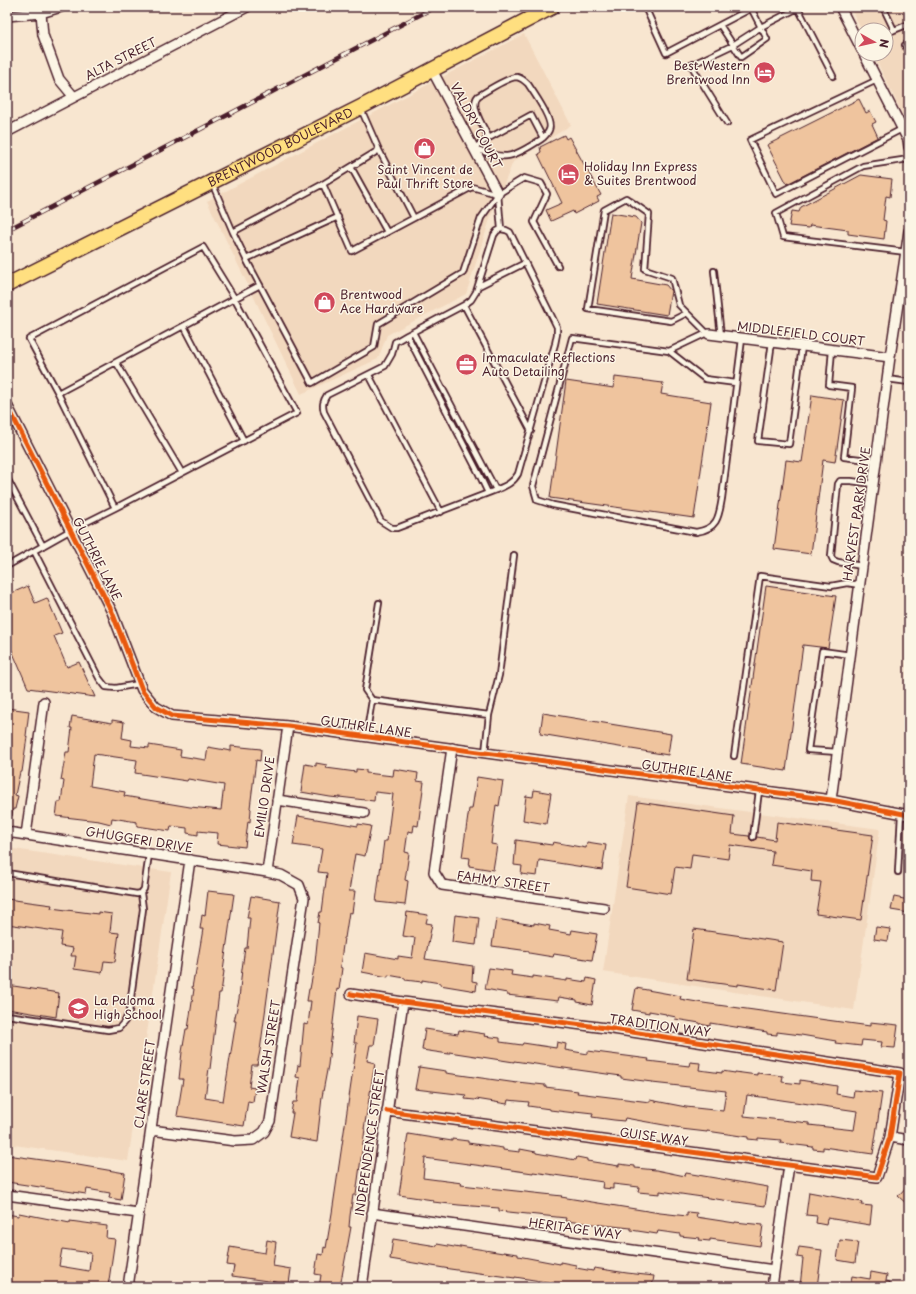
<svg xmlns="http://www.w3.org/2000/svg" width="916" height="1294" viewBox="0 0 916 1294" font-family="'Playpen Sans',sans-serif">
<rect width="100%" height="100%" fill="#f8e6d0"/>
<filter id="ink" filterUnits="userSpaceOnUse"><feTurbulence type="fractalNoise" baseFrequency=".025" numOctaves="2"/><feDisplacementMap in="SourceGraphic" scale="8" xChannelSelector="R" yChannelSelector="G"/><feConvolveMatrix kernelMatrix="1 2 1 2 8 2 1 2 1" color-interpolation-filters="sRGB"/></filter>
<g filter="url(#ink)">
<path fill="#f2d8be" d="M850 7H909V127L873 54H886V30H862V31Z
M524 34 571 125 513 162 491 216 466 294 387 335 378 359 301 394 207 201Z
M629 796 880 829 854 1010 603 972Z
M7 848 171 872 128 1161 7 1144Z"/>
<path fill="#efc49e" stroke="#4a1f2b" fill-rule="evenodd" d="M859 99 866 113 870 111 876 122 872 124 878 137 787 184 767 145Z
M564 135 566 139 569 137 601 195 597 197 599 201 574 214 573 211 551 221 546 210 562 203 538 154 541 152 540 147Z
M861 175 892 179 890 197 886 196 883 220 886 221 884 239 848 234V230L810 225 809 228 789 226 792 211 799 212 801 207Z
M611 213 636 217 641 223 632 279 666 285 671 291 667 315 597 304Z
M615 377 663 383 661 394 711 402 694 518 550 498 566 381 614 388Z
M812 395 844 400 835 462 823 460 811 554 774 549 786 460 802 462Z
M28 586 35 603 47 598 62 633 54 636 67 667 79 662 95 697 28 688 7 639V595Z
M766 586 836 596 828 648 803 645 786 771 741 764Z
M7 708 29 711 26 736 27 737 22 772H20L15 795 18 796 15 809H13L12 816 7 815Z
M543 713 671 734 668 755 540 734Z
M72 716 112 723V720L124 722 122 738 132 740 131 746 149 748V745L181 750 180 756 206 760 208 747 231 751V746L261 749 260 761 256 760 250 808 251 809 250 822 248 821 245 847 217 844 218 833 198 831V835L187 833V828L171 826 170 831 137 826V822L112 818 111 824 99 821 56 816 58 802H61L64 781 61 780 66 752H69L72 728H70ZM94 754 137 760 135 773 187 781 188 779 224 785 221 810 190 807 124 796 125 792 90 786Z
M316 763 327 765 326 768 356 772V769L366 770V773L393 776 394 769 418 773 417 781 424 782 418 826 414 825 413 832 408 831 405 852 409 853 405 880 408 881 405 905 376 902 384 841H387L393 794 375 792 374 801 339 797V798L330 797 301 792 305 764 316 766Z
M477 777 503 781 499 806 496 805 491 844 497 845 493 870 469 866 470 858 462 857 469 809H472Z
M534 790 551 793 546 824 523 820 526 796 533 797Z
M638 802 734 816 732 834 749 836 750 839 752 841 755 840 757 837 775 840 777 822 873 835 861 920 816 914 821 882 811 881 812 871 771 865 773 851 730 845 728 859 692 854 690 869 675 867 671 894 626 887Z
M298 816 358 826V824L371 826 365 856 355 854 349 891H355L352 913 349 912 345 938H344L340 967 342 968 339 990 337 989 328 1065 322 1097 317 1142 289 1137 293 1113H291L293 1102H297L300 1078 296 1077 298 1065 300 1066 304 1024 308 1025 311 1001H307L309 989H310L315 963 319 923H318L320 912H322L327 873 318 872 322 849 293 845Z
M516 840 552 845 553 842 586 848 587 842 606 845 602 870 539 860 537 876 521 874 522 866 514 865Z
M208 891 234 894 223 971H224L221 993H219L210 1069 209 1068 205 1098 223 1101 236 1021H234L239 999 242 969 245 948H247L250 918H247L251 896 280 901 260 1051 257 1065H252L249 1087 255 1088 253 1102 248 1101 244 1126 177 1116 183 1079H179L182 1052 186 1029H188L194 989 192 988 194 976H195L203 929H200L202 915 205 916Z
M894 897 909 900V913L891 910Z
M7 899 52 905 51 908 98 914V912L112 914 110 932 119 933 115 962 104 961 102 973 74 969 76 956H71L73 948 60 946 62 932 7 924Z
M407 912 428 915 426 923 432 924 425 959 473 966 472 981 477 982 476 991 440 985V983L422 980V982L405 980V978L388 975V977L362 972 365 953 398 959V956L412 958 415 938 403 936Z
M455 915 479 918 476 945 452 942Z
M496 919 534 925V923L550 926 549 930 571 934 572 930 597 934 592 960 554 954 553 957 529 953V951L492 946Z
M876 927 890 929 888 941 874 939Z
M694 929 783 942 776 990 738 984V986L687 979Z
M489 968 512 971 511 975 533 978V976L567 981V979L586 982 587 978 596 980 592 1005 577 1002V1000L559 997 558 1001 507 995V993L485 989Z
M7 985 59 993 56 1017 7 1009Z
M636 988 681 996 680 999 703 1003 870 1026V1022L898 1025 895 1048 881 1047 882 1042 862 1040 861 1046 835 1043 836 1041 801 1035 777 1032V1035L767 1034V1032L710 1023V1026L700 1024V1023L675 1019 676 1017 666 1015V1014L649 1011V1013L632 1010Z
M357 1016 378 1019 374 1045H370L367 1061 375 1063 364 1129H365L356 1195H353L350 1216 349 1227H351L340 1287H319L321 1275 315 1274 318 1254 323 1255 324 1247 326 1248 332 1213 357 1043H354Z
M425 1029 458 1034 459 1030 485 1034 484 1036 500 1038V1042L522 1045 523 1043 556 1048 557 1042 566 1044 565 1050 588 1054V1051L649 1059 648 1061 689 1066 690 1062 700 1063 699 1070 722 1073V1071L735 1073V1072L757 1075V1073L783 1076 782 1082 800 1084V1080L837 1086 836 1094 853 1097 854 1090 882 1093 873 1154 823 1147V1150L813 1149V1147L780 1143 781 1140 758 1138V1140L748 1139V1137L707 1131V1132L681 1129V1128L625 1118 624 1121 614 1120 592 1117 593 1113 575 1111V1113L550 1110V1109L528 1106 529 1102 508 1100 507 1104 476 1099 475 1100 465 1099 466 1095 415 1089 419 1067 446 1071V1073L517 1083V1082L545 1085V1087L578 1091 577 1093 650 1102V1100L686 1107 723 1111 726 1091 652 1083V1082L621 1078V1076L514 1061V1062L449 1052V1054L422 1050ZM747 1095 857 1111 854 1130 809 1125V1123L744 1116Z
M408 1134 452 1141V1139L468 1141V1143L503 1148V1150L520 1152V1149L536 1152V1153L576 1160 577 1157 587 1159V1161L619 1166V1164L635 1166V1168L656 1170 685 1176 686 1173 768 1187 765 1206 660 1191V1194L638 1192 639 1187 613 1184V1189L602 1188 603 1182 533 1172V1173L425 1158 423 1178 462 1183 461 1185 562 1196 561 1197 660 1213 687 1216V1212L697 1213 696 1217 735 1223V1222L763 1225 760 1246 710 1239V1241L699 1240 700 1238 680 1236V1234L658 1231 657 1234 631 1230V1228L565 1221 566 1218 499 1211V1208L459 1205 433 1202V1200L399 1195Z
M7 1155 78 1165 125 1173 121 1200 109 1198 110 1193 87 1189 86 1194 7 1182Z
M909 1184V1206L898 1196Z
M809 1192 862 1202 861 1205 872 1206 870 1225 827 1218 826 1225 816 1223 817 1216 806 1215Z
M19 1213 70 1223V1221L107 1226 106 1238 115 1239 108 1287H24L7 1284V1214L18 1216ZM62 1249 91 1253 89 1271 59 1266Z
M393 1239 437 1246V1244L460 1248V1246L503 1253V1252L518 1254V1256L560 1264V1262L576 1265V1268L593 1271 594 1268 627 1273 654 1276 652 1287H579L515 1277V1278L450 1269 390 1259Z
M267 1240 276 1242 273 1266 291 1269 289 1284 232 1276 234 1266 227 1265 230 1247 265 1253Z
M840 1240 858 1242 855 1263 837 1260Z
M799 1247 822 1250 817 1287H800L803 1258 797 1257Z
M871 1272 887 1275 886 1281 890 1282 889 1287H850L852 1276 870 1279Z"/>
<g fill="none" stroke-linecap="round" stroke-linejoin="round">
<defs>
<path id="service" d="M645 7 666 53 754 7
M883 7 894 30 886 34
M720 25 741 57 767 39 751 8
M894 30 909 24
M909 43 905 45 909 55
M877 80 750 140 776 194 902 129
M361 109 379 150 323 184 352 251 472 187 497 194
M531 115 543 138C534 144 518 155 507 156 496 157 484 152 474 148L489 138Z
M727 123 691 65 733 45 761 27 798 8 833 76
M489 138C484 127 469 106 478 96 487 91 507 77 517 77 522 78 525 81 528 84 534 93 554 121 549 130 548 133 545 136 543 138
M379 150 414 218
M351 167 387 232
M212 183 233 232
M323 184 233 232 246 259 312 383 374 347 378 324 463 273 481 218 498 194 524 178 541 183 547 194 534 222 558 266
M498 194 501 229
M501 229 506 230 510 232 557 327V334L555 344 518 474C513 483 505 486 496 490L397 528H392L381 521 324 412C322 405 323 401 327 395L385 366 392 354 395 342 407 335 464 305 471 300 476 292 494 235 497 231Z
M906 252 783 237 776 213 863 166 909 159
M246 259 338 217
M714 271 721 336
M479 286 525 263
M464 305 531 431
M687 313 671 321 588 309 604 210 626 198 649 214 645 269 672 278 679 305 707 333 709 334
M184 326 244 441
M413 332 496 490
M707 333 669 351 705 379 736 383
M407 335 479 474 488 493
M772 342 758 441 789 444 802 346
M832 350 829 385 852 388 844 457 876 461
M669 351 572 338 533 486 537 500 553 505 696 532C718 529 719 516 722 498L742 339
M116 362 182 473
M369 375 441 512
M887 379 909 382
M58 393 115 508 297 413 235 299 203 247 29 339 58 393C126 357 193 321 260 285
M7 478 43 546
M34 551 99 678 106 687 116 688 139 684
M7 566 71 530 115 508
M862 566 838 562 833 560 831 556 838 484 840 481H851L873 484
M372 700 365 690 379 603
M489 715 499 675 514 555
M366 737 372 700 489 715 485 753
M838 752 808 750 822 651 851 655
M734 756 760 576 831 586 847 583 860 585
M753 837 759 791
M898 872 901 814
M7 873 137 894 141 893 144 889 149 854
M7 1015 108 1030 119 1028 125 1021 129 1012 143 909 141 893"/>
<path id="minor" d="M840 7 862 50
M41 13 43 35 59 79 74 97
M7 16 41 13 61 7
M864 54 908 140 909 147
M432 70 498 194
M7 132 247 7
M709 334 890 357
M7 405 112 612 142 690 156 707 172 716 288 726 831 800 909 815
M452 748 434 872 442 885 604 908
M277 800 364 813
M831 800 890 357 909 231
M7 832 267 872 281 875 299 885 304 898 270 1121 264 1132 253 1140 235 1141 151 1130
M26 835 44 702
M267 872 288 726
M351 994 403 1002 606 1028 900 1073 890 1137 877 1177 387 1111
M890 1137 909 1140
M7 1195 138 1213
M372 1213 774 1270
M128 1287 190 860
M362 1287 403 1002
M772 1287 789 1165"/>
<g id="primary">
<path id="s1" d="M7 285 361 107 552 7"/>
</g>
</defs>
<use href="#service" stroke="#4a1f2b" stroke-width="8"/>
<use href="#minor" stroke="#4a1f2b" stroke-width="12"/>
<use href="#primary" stroke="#4a1f2b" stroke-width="17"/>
<use href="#service" stroke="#fcf5e5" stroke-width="4.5"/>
<use href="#minor" stroke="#fcf5e5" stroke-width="9"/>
<use href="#primary" stroke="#ffdf80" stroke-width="14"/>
<defs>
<path id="rail" d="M7 230 435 7"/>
</defs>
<use href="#rail" stroke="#4a1f2b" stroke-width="4.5"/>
<use href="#rail" stroke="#fcf5e5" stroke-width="3" stroke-dasharray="9" stroke-linecap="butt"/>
<defs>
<path id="cycleway" d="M7 405 112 612 142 690 156 707 172 716 288 726 831 800 909 815
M351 994 403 1002 606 1028 900 1073 890 1137 877 1177 387 1111"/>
</defs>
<use href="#cycleway" stroke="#fcf5e5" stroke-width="8"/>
<use href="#cycleway" stroke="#e8590c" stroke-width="5"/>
</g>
</g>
<defs>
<symbol id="hotel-disc" viewBox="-11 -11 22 22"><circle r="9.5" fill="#d1495b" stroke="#fcf5e5"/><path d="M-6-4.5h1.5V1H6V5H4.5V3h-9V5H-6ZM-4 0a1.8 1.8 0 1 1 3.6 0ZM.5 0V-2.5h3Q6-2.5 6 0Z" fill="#fff"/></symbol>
<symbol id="shop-disc" viewBox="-11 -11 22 22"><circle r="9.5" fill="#d1495b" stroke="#fcf5e5"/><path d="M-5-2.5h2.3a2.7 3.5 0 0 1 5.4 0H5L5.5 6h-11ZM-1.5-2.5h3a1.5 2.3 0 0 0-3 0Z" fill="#fff"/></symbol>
<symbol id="office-disc" viewBox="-11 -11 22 22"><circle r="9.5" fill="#d1495b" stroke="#fcf5e5"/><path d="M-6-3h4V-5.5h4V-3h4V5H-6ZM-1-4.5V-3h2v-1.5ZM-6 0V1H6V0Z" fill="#fff"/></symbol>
<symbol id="school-disc" viewBox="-11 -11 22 22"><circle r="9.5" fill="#d1495b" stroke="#fcf5e5"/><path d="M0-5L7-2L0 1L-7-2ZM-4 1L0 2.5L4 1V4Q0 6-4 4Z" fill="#fff"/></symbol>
</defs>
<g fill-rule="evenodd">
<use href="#hotel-disc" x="752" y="60" width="25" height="25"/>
<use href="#shop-disc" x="412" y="136" width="25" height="25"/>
<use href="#hotel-disc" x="556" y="162" width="25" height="25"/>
<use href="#shop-disc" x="312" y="290" width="25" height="25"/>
<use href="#office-disc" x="454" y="352" width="25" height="25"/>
<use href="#school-disc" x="66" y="996" width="25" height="25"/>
</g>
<g text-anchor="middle" stroke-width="3" stroke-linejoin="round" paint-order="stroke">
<g font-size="12" fill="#4a1f2b" stroke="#fcf5e5">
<text transform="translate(121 59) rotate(-27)" y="4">ALTA STREET</text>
<text transform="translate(476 126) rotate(62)" y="4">VALDRY COURT</text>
<text dy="4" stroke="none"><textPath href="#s1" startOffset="306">BRENTWOOD BOULEVARD</textPath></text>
<text transform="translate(801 334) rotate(7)" y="4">MIDDLEFIELD COURT</text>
<text transform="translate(857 514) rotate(-82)" y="4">HARVEST PARK DRIVE</text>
<text transform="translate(97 559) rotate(63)" y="4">GUTHRIE LANE</text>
<text transform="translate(366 727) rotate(8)" y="4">GUTHRIE LANE</text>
<text transform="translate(687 771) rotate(8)" y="4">GUTHRIE LANE</text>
<text transform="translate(265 797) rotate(-82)" y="4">EMILIO DRIVE</text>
<text transform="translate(139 840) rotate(9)" y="4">GHUGGERI DRIVE</text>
<text transform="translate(503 882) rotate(8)" y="4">FAHMY STREET</text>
<text transform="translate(660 1026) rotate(8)" y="4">TRADITION WAY</text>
<text transform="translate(269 1047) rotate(-81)" y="4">WALSH STREET</text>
<text transform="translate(145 1084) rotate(-82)" y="4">CLARE STREET</text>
<text transform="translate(654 1137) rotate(8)" y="4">GUISE WAY</text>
<text transform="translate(370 1143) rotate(-82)" y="4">INDEPENDENCE STREET</text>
<text transform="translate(575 1229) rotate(8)" y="4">HERITAGE WAY</text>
</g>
<g font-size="12" fill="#4a1f2b" stroke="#fcf5e5" text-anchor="start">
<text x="750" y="70" text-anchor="end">Best Western<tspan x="750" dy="14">Brentwood Inn</tspan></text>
<text x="584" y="171">Holiday Inn Express<tspan x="584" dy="14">&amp; Suites Brentwood</tspan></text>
<text x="425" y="174" text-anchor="middle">Saint Vincent de<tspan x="425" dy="14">Paul Thrift Store</tspan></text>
<text x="340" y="299">Brentwood<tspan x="340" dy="14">Ace Hardware</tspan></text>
<text x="482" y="362">Immaculate Reflections<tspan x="482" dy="14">Auto Detailing</tspan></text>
<text x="94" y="1005">La Paloma<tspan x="94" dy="14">High School</tspan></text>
</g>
</g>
<rect width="916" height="1294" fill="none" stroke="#fcf5e5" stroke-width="24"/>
<rect x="12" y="12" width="892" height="1270" fill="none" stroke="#4a1f2b" stroke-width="1.5" filter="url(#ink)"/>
<g transform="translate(874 42) rotate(98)"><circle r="19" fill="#fcf5e5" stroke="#b59f9b"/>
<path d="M0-3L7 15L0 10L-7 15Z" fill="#d1495b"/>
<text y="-6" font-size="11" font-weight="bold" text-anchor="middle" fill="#4a1f2b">N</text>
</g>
</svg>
